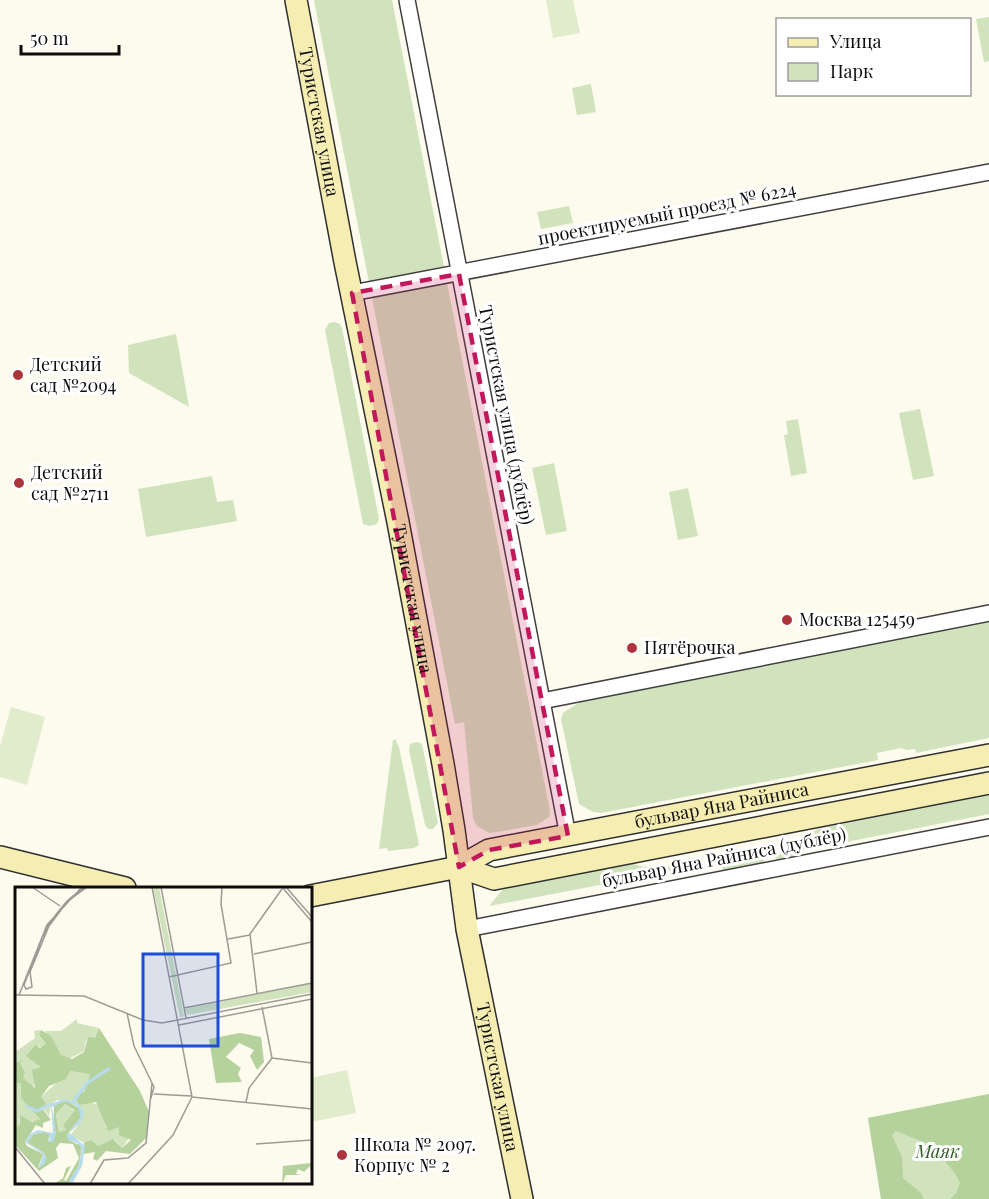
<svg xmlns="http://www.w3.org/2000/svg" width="989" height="1199" viewBox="0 0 989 1199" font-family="'Playfair Display',serif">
<rect width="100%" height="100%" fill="#fdfaee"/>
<path fill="#d0e3bc" d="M314 0H392L550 811 549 817 537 825 497 832 489 833 477 826 473 818 464 722 455 724Z
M989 17V61L984 62 976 19Z
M591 84 596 112 577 115 572 88Z
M569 206 573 223 541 229 537 212Z
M335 322 340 324 342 328 379 519 377 524 369 526 363 524 325 330 329 323Z
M176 334 189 407 129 373 128 345Z
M920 409 934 476 913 480 899 413Z
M798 419 807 473 791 476 784 435 788 434 786 421Z
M554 463 567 531 546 535 532 468Z
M212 476 217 502 233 500 237 521 146 537 138 489Z
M688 488 698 536 678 540 669 492Z
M989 622V738L916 753 915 749 907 750 901 748 877 753 878 760 601 813 593 812 579 804 561 719 563 713 583 700Z
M395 739 399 747 419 845 414 848 388 851 387 848 379 849 393 740Z
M417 742 422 744 438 823 433 829H428L425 825 409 750 410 744Z
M989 795V814L795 852V857L777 861 775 853 797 849 796 839 821 828Z
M763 855 765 864 723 871 721 863Z
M693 862 694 867 489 906 505 887 633 863C645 872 678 864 693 862Z
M989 1094V1199H881L868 1118Z"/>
<path fill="#b5d29d" d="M989 1094V1199H950L956 1193 960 1183C954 1169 943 1161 936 1147L896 1131 892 1135 902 1157 903 1178 921 1193 924 1199H881L868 1118Z"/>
<path fill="#e1eccc" d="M546 0H573L580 33 553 38Z
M11 707 45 717 27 785 0 777V746Z
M347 1070 356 1113 311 1122V1078Z"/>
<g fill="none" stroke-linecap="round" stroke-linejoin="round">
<defs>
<path id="street" d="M407 0 568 836
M352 293 989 172
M542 701 989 613
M467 929 989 827"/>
<g id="secondary">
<path id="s1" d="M296 0 345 262 398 522 443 764 454 830 467 929 522 1199"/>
<path d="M0 857 125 888"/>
<path d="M459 867 494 879 989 783"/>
<path id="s2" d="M310 896 459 867 489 850 989 755"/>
</g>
</defs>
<use href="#street" stroke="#404040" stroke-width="18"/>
<use href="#secondary" stroke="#2f2f2f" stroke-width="24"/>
<use href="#street" stroke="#fff" stroke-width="15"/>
<use href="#secondary" stroke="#f5edb1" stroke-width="21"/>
</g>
<path fill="#c2185b" fill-opacity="0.2" stroke="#c2185b" stroke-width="4.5" stroke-dasharray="12 8" stroke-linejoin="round" d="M459 274 568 836 489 850 459 867 352 293Z"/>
<g fill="#ac353c" stroke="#fff" stroke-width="2">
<circle cx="18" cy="375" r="6"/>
<circle cx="19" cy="483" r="6"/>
<circle cx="787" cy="620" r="6"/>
<circle cx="632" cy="648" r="6"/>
<circle cx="342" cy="1155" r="6"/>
</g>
<g text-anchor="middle" stroke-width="6" stroke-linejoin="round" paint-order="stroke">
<g font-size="18" fill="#0d0d0d" stroke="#fff">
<text dy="6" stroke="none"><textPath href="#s1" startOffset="124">Туристская улица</textPath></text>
<text transform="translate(667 214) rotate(-11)" y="6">проектируемый проезд № 6224</text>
<text transform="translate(506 415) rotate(79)" y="6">Туристская улица (дублёр)</text>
<text dy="6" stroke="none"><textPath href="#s1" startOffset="610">Туристская улица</textPath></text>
<text dy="6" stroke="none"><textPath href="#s2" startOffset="423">бульвар Яна Райниса</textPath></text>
<text transform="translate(724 858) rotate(-11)" y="6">бульвар Яна Райниса (дублёр)</text>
<text dy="6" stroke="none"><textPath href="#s1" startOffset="1096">Туристская улица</textPath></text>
</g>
<g font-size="18" fill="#0d0d0d" stroke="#fff" text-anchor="start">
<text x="30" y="371">Детский<tspan x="30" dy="21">сад №2094</tspan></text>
<text x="31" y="479">Детский<tspan x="31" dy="21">сад №2711</tspan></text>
<text x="799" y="626">Москва 125459</text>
<text x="644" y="654">Пятёрочка</text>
<text x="354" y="1151">Школа № 2097.<tspan x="354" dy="21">Корпус № 2</tspan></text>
</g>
<g font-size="18" font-style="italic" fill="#315c25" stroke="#fff">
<text x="938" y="1158">Маяк</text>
</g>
</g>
<g transform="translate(15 887)">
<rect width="297" height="297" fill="#fdfaee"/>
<path d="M138 0H144L169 129 165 131ZM297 96V105L172 128 170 122ZM62 132V136L84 141 80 151 71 153 69 164 53 172 46 168 30 144H46ZM26 143 24 149 31 157 27 161 21 157 13 167 26 180 21 183 18 202 8 191V180L0 176V165L20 151 19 144ZM54 184 75 186 69 205 59 210 64 217 42 213 36 218 34 229 27 220 26 210ZM0 195 6 197 26 232 20 235 4 231 5 239 0 240ZM74 214 86 220 91 241 105 240 114 251 107 261 100 253 83 259 77 253 72 257 55 249 66 234 64 218ZM50 217 60 223 48 238 51 243 44 245 41 227Z" fill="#d0e3bc"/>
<path d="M84 141 125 204 134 225 131 251 115 267 91 264 82 274 78 272 80 265 69 267V256L77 253 83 259 98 252 107 261 116 253 104 248V240L93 244 81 215 64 218 59 209 69 205 75 187 55 184 51 192 34 199 26 210 31 217 27 221 36 233 28 236V241L21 238 10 255 12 259 28 267 23 281 31 270 28 265 12 255 19 247 30 245 35 248 33 254 38 255 39 217 52 214 64 221 66 230 52 248 54 253 67 259 64 278 54 297H39L48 291 51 281 56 279 49 293 51 294 64 271 58 257 45 256 41 261 43 271 24 284 0 258V240L5 238V228L17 235 25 232 6 211V197L0 195V176L8 173 5 176 10 185 8 191 20 201 17 183 26 180 11 169 21 157 25 161 31 157 24 148 26 143 36 149 46 168 57 172 69 165 73 150 80 151ZM50 217 60 223 48 238 51 243 44 245 41 227ZM225 146 246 150 249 175 242 183 235 169 239 163 224 156 211 170 226 181 223 187 227 195 201 196 194 152ZM297 276 296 285 295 279 289 285 283 282 281 287 287 288H271L267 297 268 279Z" fill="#b5d29d" fill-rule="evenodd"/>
<path d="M49 212 64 217 69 227 66 235 54 246 70 259 67 279 57 297 54 294 64 278 67 262 63 256 53 253 52 248 66 230 62 219 50 214 37 220 41 246 38 255H34L35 248 30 245 19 247 12 255 28 265 31 270 30 276 24 281 28 267 10 255 15 247 23 243 38 246 36 217Z" fill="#b9dbee"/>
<path fill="none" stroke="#b9dbee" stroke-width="3" d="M58 215 72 196 95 181M11 219 22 224 36 217"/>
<path fill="none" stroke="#9d9b94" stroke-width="1.5" d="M17 0 45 19M70 0 59 8 52 14 43 25 33 38 26 54 9 98 11 102 17 100 15 85 34 39 52 15 72 0M146 0 171 131M267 0 297 35M271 0 297 30M213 52 235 48M239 67 297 55M154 90 216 76 206 17 207 0M242 106 235 47 267 2M0 108 69 109 128 133 147 136 297 107M4 108 32 38 67 0M169 121 297 96M112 126 119 159 139 200 136 211M164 138 297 112M257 171 297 176M139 207 176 209M177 210 297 222M231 215 234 201 257 171 247 120M241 257 297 253M0 260 30 297M75 297 89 273 113 271 131 256 137 196M113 297 158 248 177 210 137 0"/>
<path fill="#1d4ed8" fill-opacity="0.15" stroke="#1d4ed8" stroke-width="3" d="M128 67H203V159H128Z"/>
<rect width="297" height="297" fill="none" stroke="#0d0d0d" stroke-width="3"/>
</g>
<rect x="776" y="18" width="195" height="78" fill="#ffffff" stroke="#9e9e9e" stroke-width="1.5"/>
<rect x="788" y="38" width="30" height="9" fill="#f5edb1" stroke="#9e9e9e" stroke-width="1.5"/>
<text x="830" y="48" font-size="18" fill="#0d0d0d">Улица</text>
<rect x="788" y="63" width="30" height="18" fill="#d0e3bc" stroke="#9e9e9e" stroke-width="1.5"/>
<text x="830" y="78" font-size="18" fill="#0d0d0d">Парк</text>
<path d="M21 45v9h98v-9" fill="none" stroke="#0d0d0d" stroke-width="3"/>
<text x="30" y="45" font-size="18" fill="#0d0d0d" stroke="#ffffff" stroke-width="4.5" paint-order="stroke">50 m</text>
</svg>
